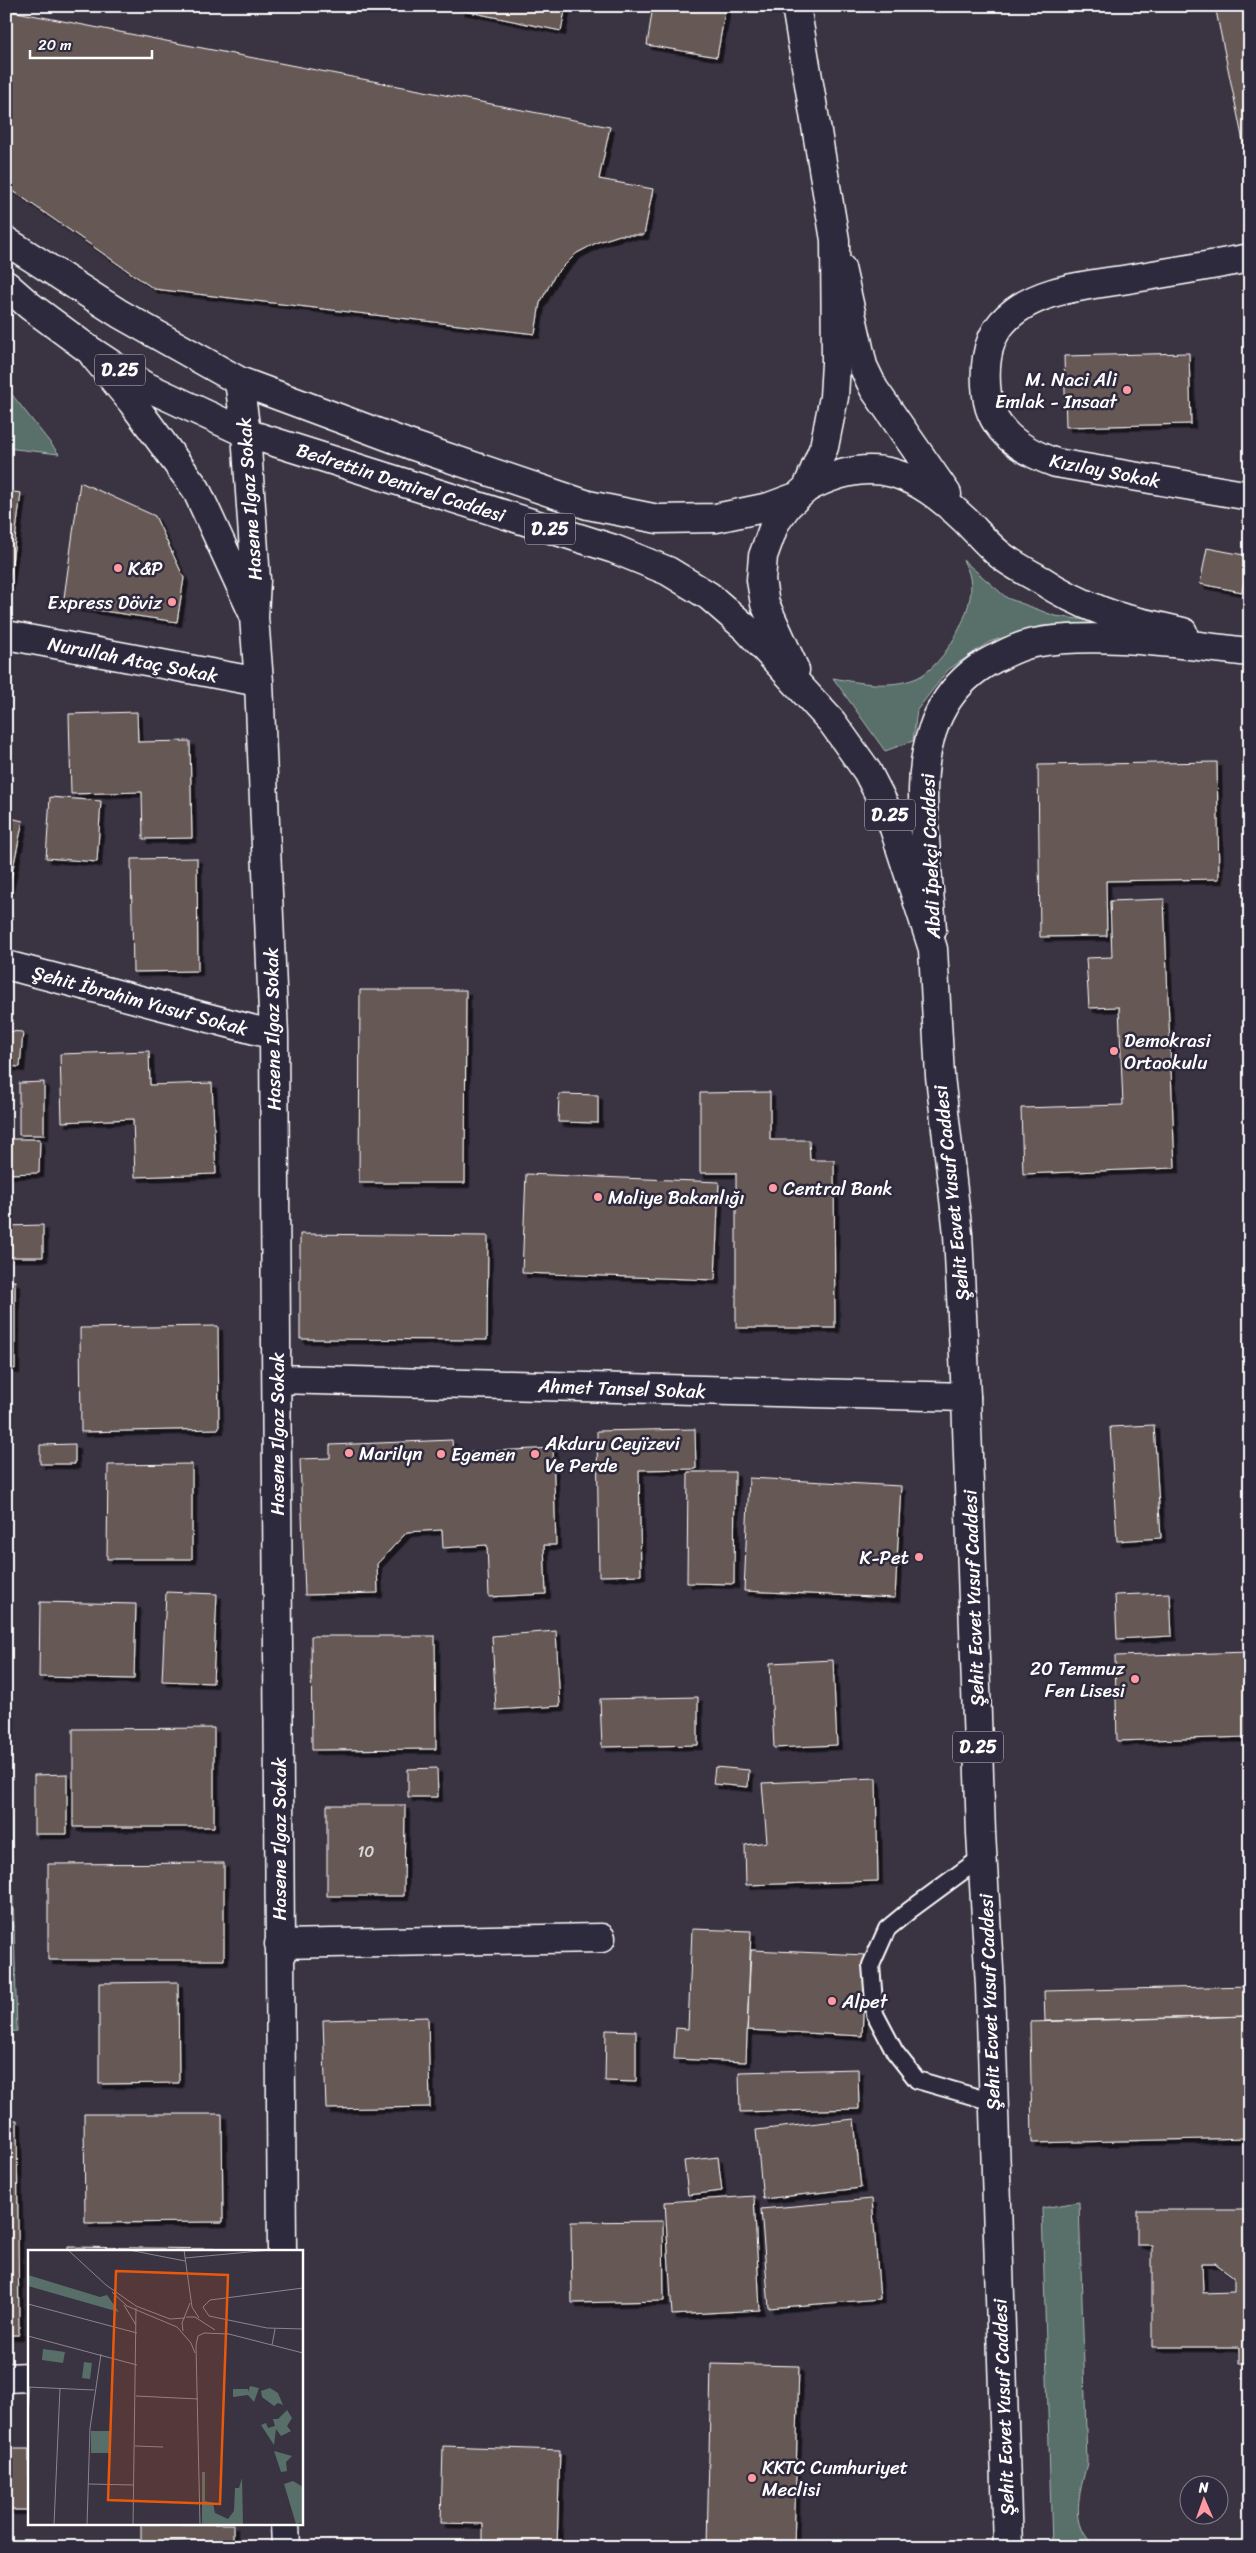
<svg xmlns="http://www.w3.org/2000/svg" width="1256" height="2553" viewBox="0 0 1256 2553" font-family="Sriracha,sans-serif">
<defs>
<filter id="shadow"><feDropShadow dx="4.5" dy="4.5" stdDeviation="0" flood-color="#0009"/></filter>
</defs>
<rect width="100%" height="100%" fill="#3a3342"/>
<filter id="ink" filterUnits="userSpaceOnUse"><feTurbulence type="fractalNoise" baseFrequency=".02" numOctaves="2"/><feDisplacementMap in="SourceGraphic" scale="10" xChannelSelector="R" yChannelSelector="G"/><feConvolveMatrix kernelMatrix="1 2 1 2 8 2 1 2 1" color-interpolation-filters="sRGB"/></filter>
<g filter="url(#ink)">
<path fill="#586f69" stroke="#acb7b4" d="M6 387 59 454 6 448Z
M963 560 1007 598 1055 616 1102 622 1041 626 989 642 948 670 917 710 913 741 885 751 833 678C860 683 890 689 917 678 944 666 977 608 970 578 969 572 966 566 963 560Z
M6 1787H10L17 2031 6 2032Z
M1079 2202 1087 2463C1080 2493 1068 2524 1096 2547H1052L1042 2208Z"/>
<path fill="#665854" stroke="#fff" fill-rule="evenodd" filter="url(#shadow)" d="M461 6H566L561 31 460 10Z
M653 6H726L717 57 647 45Z
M1215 6H1250V175Z
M6 10 610 127 599 179 653 189 644 235H620L598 242 577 253 555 275 540 303 535 334 154 289 6 186Z
M1189 353 1191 424 1066 427 1064 356Z
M80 482 155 516 184 578 177 622 63 605Z
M6 491 21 493 9 587 6 586Z
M1207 548 1249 556 1242 592 1200 584Z
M137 712 138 742 190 741 192 838 143 839 142 792 71 794 69 714Z
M1217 762 1219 879 1106 881 1107 936 1040 937 1038 765Z
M50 797 101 801 97 862 46 858Z
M6 817 23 821 6 901Z
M197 858 198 971 133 972 131 859Z
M1164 899 1175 1168 1023 1174 1021 1108 1123 1105 1119 1007 1089 1008 1086 958 1112 957 1110 901Z
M360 990H466L465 1183H359Z
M6 1031 23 1032 20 1067 6 1066Z
M149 1051 150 1085 212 1083 216 1174 135 1177 133 1119 62 1122 60 1054Z
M44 1082V1135H19V1083Z
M770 1092V1140H809L810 1160H834L835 1328H736V1173H700V1093Z
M559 1094 598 1095V1123L558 1122Z
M6 1139H40L39 1173 6 1174Z
M526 1174 719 1182 715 1280 522 1273Z
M43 1225V1257H6V1226Z
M300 1234 488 1236 487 1340 300 1339Z
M6 1281H15V1369L6 1368Z
M218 1326 219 1429 81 1432 80 1328Z
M1154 1425 1161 1538 1117 1541 1110 1427Z
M695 1429 696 1469 639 1470 641 1575 599 1576 597 1431Z
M452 1440 453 1453 553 1448 556 1545H544L546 1594 489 1597 487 1545 443 1548 442 1530 407 1532 377 1564 378 1593 305 1595 300 1459 330 1458V1445Z
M75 1444V1464H40V1445Z
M192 1464V1559H107L108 1465Z
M688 1472H735L734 1584 687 1583Z
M749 1478 901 1486 895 1598 744 1591Z
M166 1592 217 1594 213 1683 162 1681Z
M1170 1593 1172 1636 1117 1639 1115 1595Z
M40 1602 136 1604 134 1679 39 1677Z
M556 1631 560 1706 496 1710 492 1636Z
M311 1636H435L436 1749 312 1750Z
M1250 1652V1737L1117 1741 1115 1656Z
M833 1660 837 1745 774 1748 770 1663Z
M698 1697V1745L602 1747 600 1699Z
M214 1728V1827H73V1729Z
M715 1767 749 1770 748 1787 713 1784Z
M437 1768 438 1797H408V1769Z
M67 1774V1834H34V1775Z
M876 1778 878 1881 746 1885 745 1845 767 1842 762 1783Z
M327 1805H405L404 1896H327Z
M224 1863V1960H48V1864Z
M692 1929 751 1931 746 2062 674 2059 676 2028 688 2029Z
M751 1950 866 1955 862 2036 747 2030Z
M178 1982 179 2083 99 2084V1983Z
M1250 1986V2016L1045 2021 1044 1991Z
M1250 2016V2138L1032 2143 1030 2022Z
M428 2017 430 2107 326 2109 323 2020Z
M606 2030 636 2031V2082L605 2081Z
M858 2069 859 2109 740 2112 739 2072Z
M84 2114H222L223 2222 85 2223Z
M854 2119 861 2188 763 2199 756 2130Z
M6 2120H17L19 2335H6Z
M718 2157 722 2191 688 2195 684 2161Z
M754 2196 760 2310 672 2315 665 2202Z
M872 2199 880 2299 769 2308 761 2209Z
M1137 2210H1250V2363H1239V2347H1152V2245H1137ZM1202 2263H1215L1234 2277V2292L1203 2293Z
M663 2221 664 2301 572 2303 571 2222Z
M68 2247 221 2249V2252H68Z
M711 2364 799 2366 794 2547H707Z
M443 2446 560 2450 557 2547H483V2524L441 2523Z
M6 2449H29V2510H6Z
M141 2524H233V2540L141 2542Z"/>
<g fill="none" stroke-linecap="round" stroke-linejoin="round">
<defs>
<path id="lane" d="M982 1857 910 1910 887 1929 871 1965 875 2014 895 2052 917 2080 993 2102"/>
<path id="street" d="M1250 258C1213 265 1177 271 1141 277 1097 285 1034 286 1002 323 985 342 984 372 987 395 991 432 1024 452 1056 463L1250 496
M94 356 132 402 196 489 253 613
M239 381 246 433 256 580 254 617 259 682 274 1035 282 2252
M6 635 259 682
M6 965 274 1035
M277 1379 966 1397
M279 1944 601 1938
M6 2378 29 2377
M285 2524 286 2547"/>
<path id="secondary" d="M841 268 863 366 874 389 947 494
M807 488C875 452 915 473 966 521 977 532 987 544 999 554 1011 564 1027 572 1041 580 1059 592 1081 603 1102 611 1127 621 1156 625 1183 632
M932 930C929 884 923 836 923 790 924 730 945 680 1002 655 1012 650 1023 645 1034 643 1100 631 1183 645 1250 652"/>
<path id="primary" d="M6 241 120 314 239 381 411 445 588 505 658 519 716 518 769 507 796 497
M6 285 30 306 88 349 143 385 246 433 614 549 668 571 709 596 747 629 832 722 867 771 890 816 933 949 940 1076 958 1234 966 1397 981 1833 990 1986 1008 2547
M795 670 765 604 761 580 763 556 775 523 788 505 807 488 824 447 834 397 836 363 835 240 796 6"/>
</defs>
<use href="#lane" stroke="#fff" stroke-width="20"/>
<use href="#street" stroke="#fff" stroke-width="31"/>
<use href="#secondary" stroke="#fff" stroke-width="31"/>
<use href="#primary" stroke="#fff" stroke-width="31"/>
<use href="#lane" stroke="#2f2a3d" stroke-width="16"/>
<use href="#street" stroke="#2f2a3d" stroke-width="28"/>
<use href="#secondary" stroke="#2f2a3d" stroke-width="28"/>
<use href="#primary" stroke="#2f2a3d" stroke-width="28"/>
</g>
</g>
<g fill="#ff9aa2" stroke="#2f2a3d" stroke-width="2">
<circle cx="1127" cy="390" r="5"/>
<circle cx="118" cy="568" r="5"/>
<circle cx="172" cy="602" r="5"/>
<circle cx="1114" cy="1051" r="5"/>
<circle cx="773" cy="1188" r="5"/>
<circle cx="598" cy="1197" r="5"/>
<circle cx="349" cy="1453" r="5"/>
<circle cx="441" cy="1454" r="5"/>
<circle cx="535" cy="1454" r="5"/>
<circle cx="919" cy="1557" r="5"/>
<circle cx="1135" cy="1679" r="5"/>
<circle cx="832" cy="2001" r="5"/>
<circle cx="752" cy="2478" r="5"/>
</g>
<g text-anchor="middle" stroke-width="5" stroke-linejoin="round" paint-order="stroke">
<g font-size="16" fill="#d9d5d4">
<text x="366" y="1857">10</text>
</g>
<g fill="#2f2a3d" stroke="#c1bfc5" stroke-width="1">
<rect x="95" y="354.5" width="50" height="31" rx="4"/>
<rect x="525" y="513.5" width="50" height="31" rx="4"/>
<rect x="865" y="799.5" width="50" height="31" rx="4"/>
<rect x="953" y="1731.5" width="50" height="31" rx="4"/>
</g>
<g font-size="18" font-weight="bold" fill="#fff">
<text x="120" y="376">D.25</text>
<text x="550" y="535">D.25</text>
<text x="890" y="821">D.25</text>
<text x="978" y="1753">D.25</text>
</g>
<g font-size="19" fill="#fff" stroke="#2f2a3d" text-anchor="start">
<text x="1117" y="386" text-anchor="end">M. Naci Ali<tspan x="1117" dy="22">Emlak - Insaat</tspan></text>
<text x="128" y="575">K&amp;P</text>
<text x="162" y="609" text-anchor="end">Express Döviz</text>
<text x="1124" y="1047">Demokrasi<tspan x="1124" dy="22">Ortaokulu</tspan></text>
<text x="783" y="1195">Central Bank</text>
<text x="608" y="1204">Maliye Bakanlığı</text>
<text x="545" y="1450">Akduru Ceyïzevi<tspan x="545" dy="22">Ve Perde</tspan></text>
<text x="359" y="1460">Marilyn</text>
<text x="451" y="1461">Egemen</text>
<text x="909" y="1564" text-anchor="end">K-Pet</text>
<text x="1125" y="1675" text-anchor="end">20 Temmuz<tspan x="1125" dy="22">Fen Lisesi</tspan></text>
<text x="842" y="2008">Alpet</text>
<text x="762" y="2474">KKTC Cumhuriyet<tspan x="762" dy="22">Meclisi</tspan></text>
</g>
<g font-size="19" fill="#fff" stroke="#2f2a3d">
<text transform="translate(1105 470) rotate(11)" y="7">Kızılay Sokak</text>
<text transform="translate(401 482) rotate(18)" y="7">Bedrettin Demirel Caddesi</text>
<text transform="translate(249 499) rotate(-94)" y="7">Hasene Ilgaz Sokak</text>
<text transform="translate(133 659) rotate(11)" y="7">Nurullah Ataç Sokak</text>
<text transform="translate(930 856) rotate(-92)" y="7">Abdi İpekçi Caddesi</text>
<text transform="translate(140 1000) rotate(15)" y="7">Şehit İbrahim Yusuf Sokak</text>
<text transform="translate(272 1029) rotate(-91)" y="7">Hasene Ilgaz Sokak</text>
<text transform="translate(951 1193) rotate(-96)" y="7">Şehit Ecvet Yusuf Caddesi</text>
<text transform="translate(622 1388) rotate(2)" y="7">Ahmet Tansel Sokak</text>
<text transform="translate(277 1434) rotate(-90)" y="7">Hasene Ilgaz Sokak</text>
<text transform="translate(973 1598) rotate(-92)" y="7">Şehit Ecvet Yusuf Caddesi</text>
<text transform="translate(279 1839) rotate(-90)" y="7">Hasene Ilgaz Sokak</text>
<text transform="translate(989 2002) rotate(-92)" y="7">Şehit Ecvet Yusuf Caddesi</text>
<text transform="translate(1003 2407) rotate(-92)" y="7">Şehit Ecvet Yusuf Caddesi</text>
</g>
</g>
<g transform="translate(28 2250)">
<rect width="275" height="275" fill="#3a3342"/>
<path d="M0 25 72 47 79 45 91 62 0 36ZM15 99 37 102 35 113 14 110ZM56 112 64 113 62 129 54 128ZM222 136 231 138 226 152 220 145 205 147V139H220V142ZM242 138 250 143 255 155 250 153 246 156 234 147 233 141ZM259 160 264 168 259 176 263 181 253 186 248 179 246 195 233 175 238 173 240 178 247 176 245 169H250ZM63 181H83V203H63ZM246 201 264 206 258 212 259 221 253 222ZM174 222H177V251L185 253 187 263 200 269 206 261 207 238H211L214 228 215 275H174ZM265 231 275 237V272L268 274 256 234Z" fill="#586f69"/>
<path fill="none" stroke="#89858e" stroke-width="1" d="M40 0 78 35 108 56 142 69 157 68M101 0 157 11M156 0 164 57 171 68M157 8 242 0M275 38 182 50 175 57 181 66 239 78 275 79M84 42 99 56 149 77 163 93 167 103M0 54 109 83M96 55 108 75M158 67H167L187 80M155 81 154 73 162 53M197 83 275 103M0 86 109 115M244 95 247 79M0 137 66 140M108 146 170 149M0 166 2 137M107 196 135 197M61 234 106 235M26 275 32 138M59 275 62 178 73 104M105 275 108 58M172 275 168 95 170 86 176 83 200 84"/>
<path fill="#e8590c" fill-opacity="0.15" stroke="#e8590c" stroke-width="2.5" d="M88 21 200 25 192 254 80 250Z"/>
<rect width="275" height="275" fill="none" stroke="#fff" stroke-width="2.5"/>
</g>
<rect width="1256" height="2553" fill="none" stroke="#2f2a3d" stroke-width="25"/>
<rect x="12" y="12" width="1231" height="2528" fill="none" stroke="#fff" stroke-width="2" filter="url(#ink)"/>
<g transform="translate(1204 2500) rotate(358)"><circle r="24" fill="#2f2a3d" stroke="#827f8b"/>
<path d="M0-4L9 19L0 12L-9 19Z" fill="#ff9aa2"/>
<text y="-8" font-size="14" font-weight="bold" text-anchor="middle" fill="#ffffff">N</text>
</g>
<path d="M30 50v8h122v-8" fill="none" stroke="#ffffff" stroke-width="2.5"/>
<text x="38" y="50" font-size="15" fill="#ffffff" stroke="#2f2a3d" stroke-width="4" paint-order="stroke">20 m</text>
</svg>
